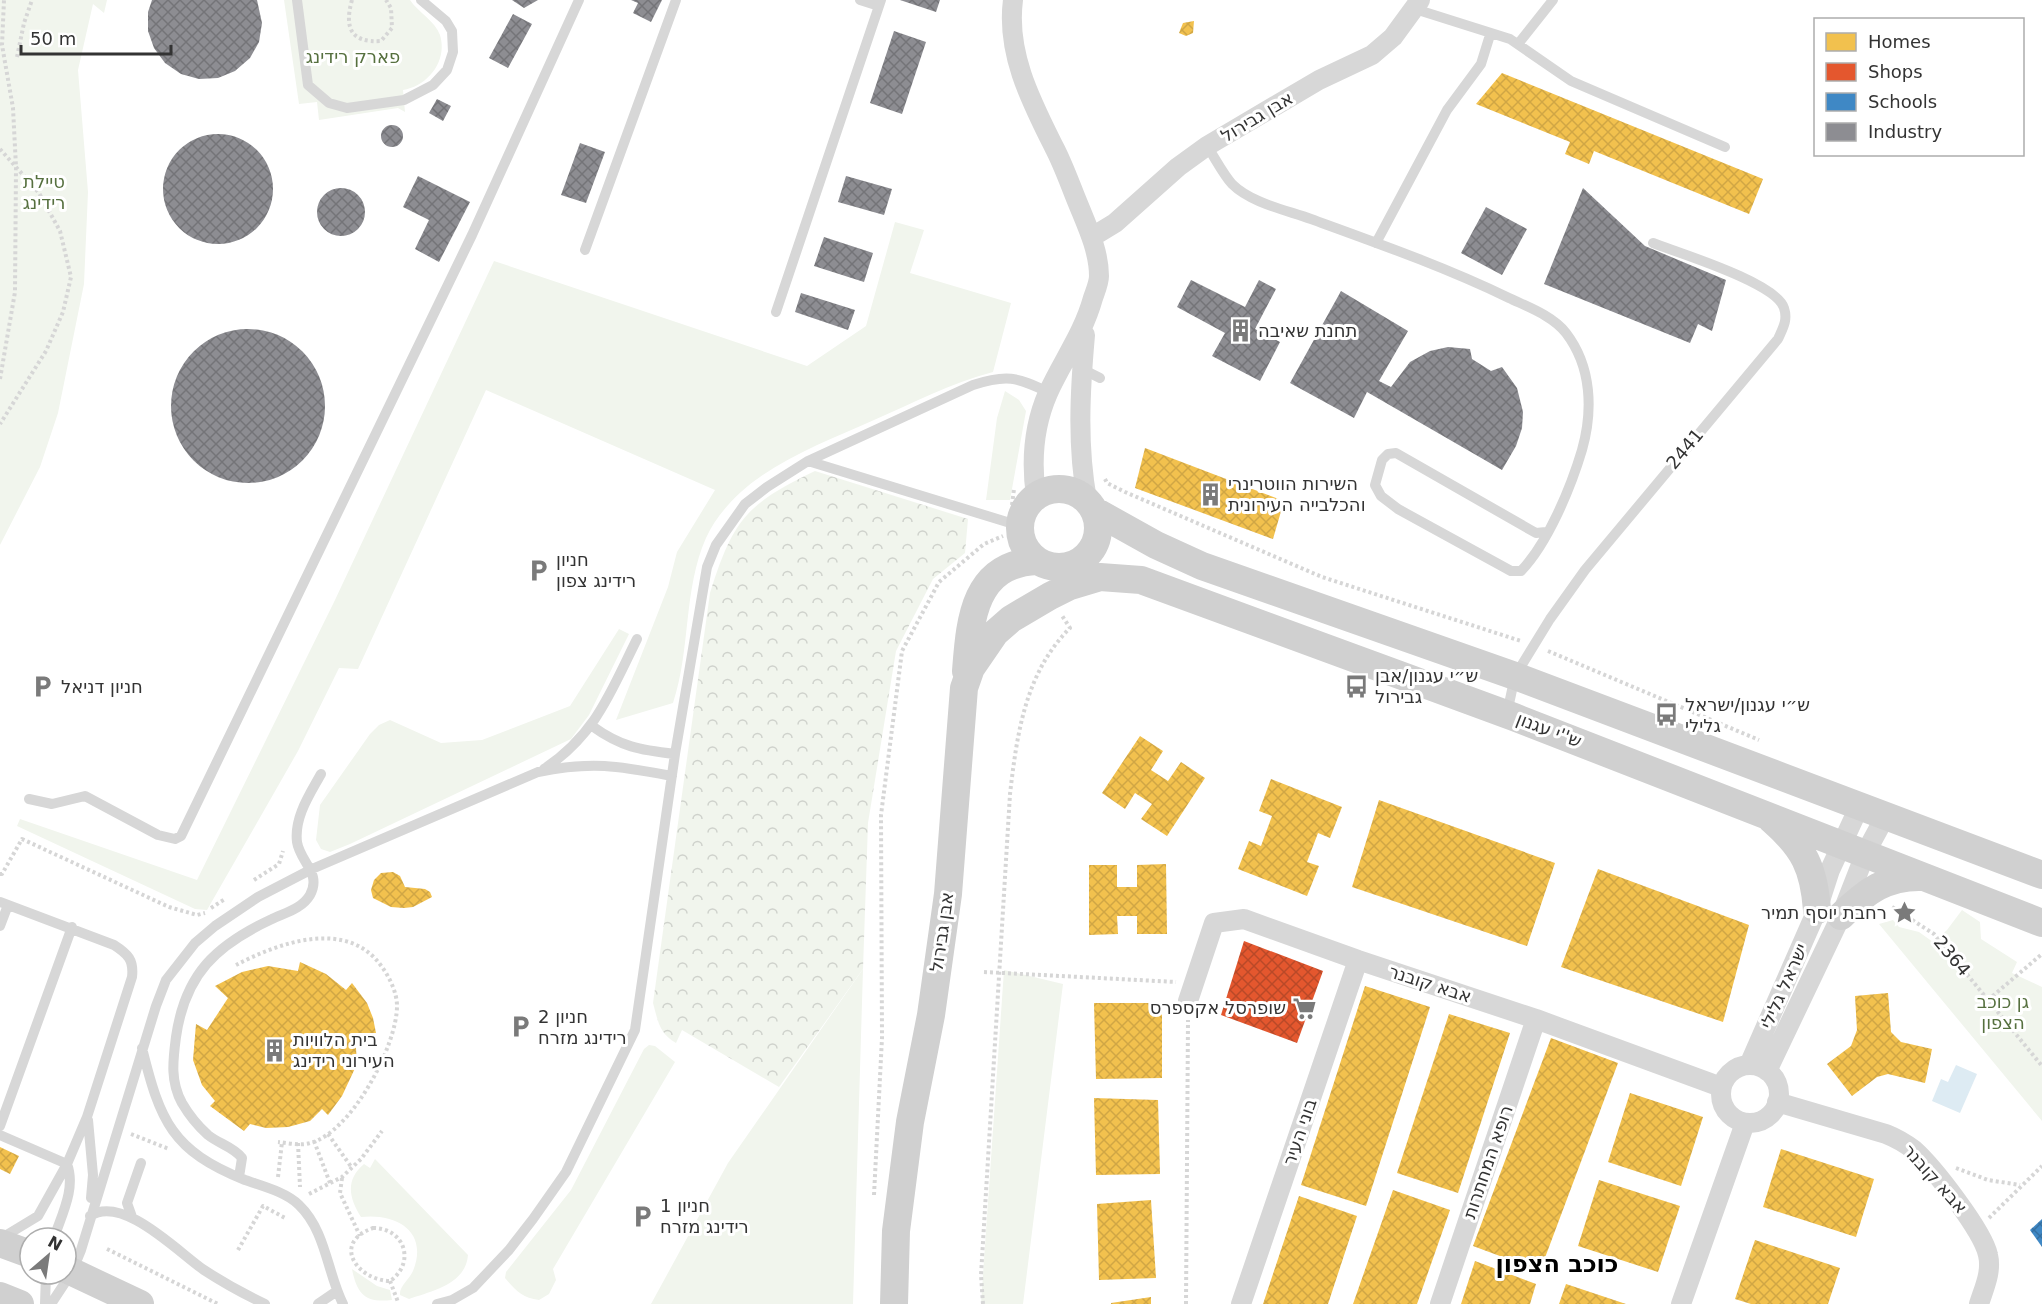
<svg xmlns="http://www.w3.org/2000/svg" width="2042" height="1304" viewBox="0 0 2042 1304" font-family="'DejaVu Sans',Heebo,sans-serif">
<defs>
<pattern id="forest-crowns" width="20" height="18" patternUnits="userSpaceOnUse" patternTransform="scale(1.5)"><rect width="20" height="18" fill="#f1f5ed"/><path d="M2 6a3 3 0 1 1 6 0M12 15a3 3 0 1 1 6 0" fill="none" stroke="#cfd2cc"/></pattern>
<pattern id="homes-cross-hatch" width="8" height="8" patternUnits="userSpaceOnUse" patternTransform="scale(1.5)"><rect width="8" height="8" fill="#f2c14e"/><path d="M0 0l8 8M0 8l8-8" fill="none" stroke="#d0a645"/></pattern>
<pattern id="shops-cross-hatch" width="8" height="8" patternUnits="userSpaceOnUse" patternTransform="scale(1.5)"><rect width="8" height="8" fill="#e4572e"/><path d="M0 0l8 8M0 8l8-8" fill="none" stroke="#b94928"/></pattern>
<pattern id="schools-cross-hatch" width="8" height="8" patternUnits="userSpaceOnUse" patternTransform="scale(1.5)"><rect width="8" height="8" fill="#3f88c5"/><path d="M0 0l8 8M0 8l8-8" fill="none" stroke="#3570a1"/></pattern>
<pattern id="industry-cross-hatch" width="8" height="8" patternUnits="userSpaceOnUse" patternTransform="scale(1.5)"><rect width="8" height="8" fill="#8d8d92"/><path d="M0 0l8 8M0 8l8-8" fill="none" stroke="#747478"/></pattern>
</defs>
<rect width="100%" height="100%" fill="#fff"/>
<path fill="#f1f5ed" d="M0 0H107L104 13 93 4 78 70 88 192 84 284 58 413 40 467 0 545Z
M284 0H410C418 12 435 21 440 35 448 62 427 86 403 90L405 112 398 108 319 120 317 102 299 104Z
M895 222 924 230 910 273 1011 303 993 372C951 383 913 403 874 420 836 437 794 453 760 477 739 491 716 515 706 538 683 590 691 649 673 703L616 720 668 587 677 552 715 490 486 390 358 669 339 668 298 751 207 910 195 909 17 826 20 819 197 880 335 600 494 261 807 366 866 326Z
M1005 391 1019 400 1026 411 1010 500H986L997 418Z
M619 629 629 634 589 715 571 739 350 844 330 852 321 849 316 840 320 805 370 734 379 725 390 720 441 743 482 740 570 706Z
M1962 910 1980 922 1981 939 2017 962 2012 973 2042 987V1121L1879 924 1893 920 1899 927 1919 932 1933 942 1947 930Z
M863 969 853 1304H651L728 1163Z
M1004 970 1063 984 1023 1304H981Z
M649 1045 655 1046 675 1062 553 1269 556 1280 549 1294 539 1300C522 1298 515 1290 505 1278L506 1272 571 1190 644 1049Z
M375 1159 468 1255C466 1284 432 1291 409 1299L400 1295C399 1286 409 1280 413 1271 429 1231 396 1213 361 1217 349 1198 345 1180 364 1164L370 1168Z
M352 1269 377 1286 390 1290 392 1300C366 1303 357 1295 352 1269Z"/>
<path fill="url(#forest-crowns)" d="M815 471 968 519 965 553 933 579 896 651 868 823 863 969 779 1087 682 1030 676 1043C659 1033 658 1021 653 1003L710 593C733 520 746 504 815 471Z"/>
<path fill="#ddebf3" d="M1956 1065 1977 1074 1960 1113 1932 1101 1941 1079 1948 1082Z"/>
<path fill="url(#homes-cross-hatch)" d="M1194 21 1193 33 1186 36 1179 33 1183 23Z
M1502 73 1763 179 1749 214 1594 151 1589 164 1565 154 1570 142 1476 104Z
M1145 448 1284 501 1273 539 1135 488Z
M1140 736 1163 751 1151 770 1168 781 1181 762 1205 778 1167 836 1141 819 1152 804 1135 793 1125 809 1102 793Z
M1271 779 1342 807 1330 838 1318 833 1307 862 1319 866 1307 896 1238 869 1249 841 1261 846 1272 816 1259 811Z
M1379 800 1555 863 1527 946 1352 887Z
M1166 864 1167 934H1137V916H1117L1118 934 1089 935V865H1117V887H1137V865Z
M1598 869 1749 925 1723 1022 1561 967Z
M393 872 400 876 405 887 425 889 430 892 432 897 413 907 404 908 391 907 373 898 371 890 374 880 381 873Z
M300 962 326 974 346 990 352 983 367 1003 373 1018 376 1033H355L357 1064 342 1096 328 1115 322 1109 310 1121 288 1127 266 1128 250 1124 244 1131 210 1106 215 1101 202 1085 193 1060 196 1024 207 1030 228 998 215 986 242 972 268 966 298 971Z
M1365 986 1430 1007 1366 1206 1301 1185Z
M1888 993 1891 1032 1901 1042 1932 1049 1925 1083 1888 1074 1877 1077 1852 1096 1827 1064 1851 1046 1857 1030 1855 996Z
M1094 1003H1162V1078L1096 1079Z
M1449 1014 1510 1033 1458 1193 1397 1173Z
M1551 1038 1618 1063 1540 1271 1473 1246Z
M1630 1093 1703 1117 1681 1186 1608 1162Z
M1094 1098 1158 1100 1160 1174 1096 1175Z
M0 1147 19 1156 10 1174 0 1169Z
M1781 1149 1874 1179 1856 1237 1763 1207Z
M1599 1180 1680 1206 1658 1272 1578 1246Z
M1393 1190 1450 1210 1417 1304H1353Z
M1299 1196 1357 1216 1328 1304H1263Z
M1151 1200 1156 1278 1099 1280 1097 1204Z
M1755 1240 1840 1268 1828 1304H1751L1735 1299Z
M1475 1261 1536 1284 1530 1304H1461Z
M1566 1284 1626 1304H1559Z
M1151 1297V1304H1111V1303Z"/>
<path fill="url(#shops-cross-hatch)" d="M1244 941 1323 971 1297 1043 1221 1015Z"/>
<path fill="url(#schools-cross-hatch)" d="M2042 1219V1247L2030 1230Z"/>
<path fill="url(#industry-cross-hatch)" d="M152 0H257L262 23 259 42 250 58 235 71 218 78 199 79 181 74 165 63 154 48 148 31V12Z
M512 0H538L524 8Z
M631 0H662L651 22 633 13 638 3Z
M900 0H940L936 12Z
M513 14 532 24 508 68 489 58Z
M894 31 926 42 902 114 870 103Z
M437 99 451 106 443 121 429 113Z
M381 136a11 11 0 1 1 22 0a11 11 0 1 1-22 0Z
M163 189a55 55 0 1 1 110 0a55 55 0 1 1-110 0Z
M580 143 605 152 586 203 561 195Z
M418 176 470 202 439 262 415 249 429 220 403 207Z
M846 176 892 189 884 215 838 202Z
M1583 188 1645 246 1726 280 1712 331 1698 324 1690 343 1544 284Z
M317 212a24 24 0 1 1 48 0a24 24 0 1 1-48 0Z
M1486 207 1527 229 1502 275 1461 253Z
M824 237 873 253 864 282 814 266Z
M1191 280 1245 307 1259 280 1276 289 1255 329 1280 342 1260 381 1212 356 1225 333 1177 307Z
M1341 291 1408 331 1379 381 1391 387 1410 362 1430 351 1448 347 1470 349 1472 359 1491 371 1502 367 1517 388 1523 412 1522 428 1516 446 1502 470 1367 392 1354 418 1290 383Z
M801 293 855 310 848 330 795 312Z
M171 406a77 77 0 1 1 154 0a77 77 0 1 1-154 0Z"/>
<g fill="none" stroke-linecap="round" stroke-linejoin="round">
<path stroke="#d6d6d6" stroke-width="4" stroke-dasharray="3 3" stroke-linecap="butt" d="M352 0C344 28 351 43 381 41L392 28 391 8 386 0
M17 57 24 23 32 0
M0 149 39 193 60 231 71 277 63 312 46 351 0 424
M0 379 15 292 16 167 13 108 2 45 4 0
M1105 479 1107 483 1125 492 1322 577 1521 641
M1012 505 1014 489
M1548 651 1759 740
M0 874H2L22 839 169 907 197 915 205 913
M254 880 279 864 283 851
M1892 907 1934 934 2042 1066
M211 908 225 899
M236 965C280 942 348 918 382 967 390 978 397 993 397 1006 397 1046 351 1133 310 1143 300 1146 288 1143 278 1142
M984 972 1176 982
M1988 1000 2042 954
M131 1134 169 1149
M328 1134 352 1168
M314 1141 330 1183
M298 1143 300 1187
M1956 1168 1988 1180 2020 1185
M278 1177 282 1142
M342 1178 340 1193 360 1236
M309 1194 342 1177 361 1159 382 1131
M874 1195 882 1038 881 815 902 651 939 582 984 544 1003 536
M1989 1218 2042 1166
M373 1228C405 1228 416 1263 390 1281 357 1280 331 1243 373 1228Z
M107 1249 218 1304
M238 1250 263 1206 287 1219
M390 1281 398 1302
M983 1304 981 1275 1010 794C1017 734 1025 673 1070 628L1061 614
M1186 1304 1188 1020"/>
<path stroke="#d7d7d7" stroke-width="10" d="M297 0 308 85 329 103 347 108 404 100 433 85 447 70 453 52 452 31 446 21 421 0
M860 0 879 6
M1415 9 1510 39 1571 81 1725 147
M1518 44 1553 0
M1207 146C1215 158 1223 174 1232 184 1251 203 1286 210 1311 219 1377 243 1445 267 1509 298 1528 307 1553 316 1566 333 1592 367 1593 411 1582 450 1571 487 1548 543 1521 571H1511L1398 509 1381 496 1375 485 1382 460 1388 454 1396 453 1536 533 1546 532
M1376 243 1447 110 1481 64 1490 35
M585 250 676 0
M776 312 881 0
M1082 369 1100 378
M808 461 1007 522 1018 519 1022 515
M1512 712 1509 704 1515 676 1550 619 1585 570 1778 339C1783 328 1788 320 1784 308 1777 283 1679 253 1653 243
M592 726C621 747 640 750 675 754
M544 769C596 734 610 693 637 639
M29 799 52 804 85 796 158 835 175 839 181 836 472 235 579 0
M0 902 114 945C128 954 134 960 132 977L87 1117 67 1164 38 1216 0 1239
M0 926 8 905
M142 1048C160 1121 172 1151 245 1180 262 1186 286 1192 299 1205 326 1231 327 1272 343 1304
M88 1120 93 1175 91 1198
M0 1126 72 927
M0 1135 67 1164C76 1188 62 1214 54 1238
M239 1177 242 1158C234 1147 219 1144 208 1135 199 1127 189 1115 182 1103 170 1081 173 1060 176 1037 185 974 216 945 272 919 284 913 302 909 310 895 322 873 300 862 297 842 294 817 310 794 321 774
M90 1216C123 1194 179 1253 204 1270 224 1283 244 1294 265 1304
M132 1217 127 1203 141 1163
M45 1304 46 1274
M51 1304 72 1272 81 1250 156 1006 166 980 195 943 215 926 258 897 312 869 538 772C592 761 618 766 672 776
M318 1304 337 1291
M437 1304 452 1300 473 1288 509 1250 533 1219 566 1172 635 1030 675 754 707 567 716 545 745 504 767 487 808 461 973 385C1007 374 1016 377 1048 392"/>
<path stroke="#d7d7d7" stroke-width="20" d="M1013 0C1006 53 1031 101 1054 147 1064 166 1071 187 1079 206 1088 228 1099 252 1099 276 1099 283 1095 292 1093 298 1083 334 1063 360 1048 393 1034 425 1031 461 1036 496
M1092 237 1115 223 1178 167 1207 146 1319 80 1372 55 1393 37 1420 0
M1085 335C1080 391 1077 445 1087 500
M1188 1001 1214 923 1244 919 1358 960 1536 1019 1721 1087
M1749 1065 1817 910 1830 870 1859 807
M1721 1094a29 29 0 1 1 58 0a29 29 0 1 1-58 0Z
M1767 1071 1841 916 1866 852 1885 817
M1777 1102 1886 1134C1896 1138 1905 1143 1914 1150 1933 1167 1983 1231 1988 1255 1992 1272 1984 1288 1979 1304
M1241 1304 1358 960
M1440 1304 1536 1019
M1681 1304 1745 1123"/>
<path stroke="#d0d0d0" stroke-width="28" d="M1020 528a39 39 0 1 1 78 0a39 39 0 1 1-78 0Z
M1095 511 1156 545 1202 566 1515 676 2042 875
M966 671C970 621 973 564 1037 561
M1772 820C1804 848 1814 868 1817 910
M1841 916C1866 891 1887 876 1922 877
M0 1243 30 1254
M66 1269 140 1304
M0 1296 20 1304
M894 1304 896 1231 910 1122 931 1015 948 894 964 688 971 668 995 633 1011 619 1050 596 1070 586 1100 577 1141 580 1514 717 2042 923"/>
</g>
<defs>
<symbol id="building-bare" viewBox="-9 -9 18 18"><path d="M-4-6H4V6H1V3H-1V6H-4ZM-2.5-4.3h1.7v1.8h-1.7ZM.8-4.3h1.7v1.8H.8ZM-2.5-1h1.7V.8h-1.7ZM.8-1h1.7V.8H.8Z" fill="#7a7a7a" stroke="#fff" stroke-width="2.5" paint-order="stroke"/></symbol>
<symbol id="parking-bare" viewBox="-9 -9 18 18"><path d="M-3.5-5.5H1a3.5 3.5 0 0 1 0 7H-1V5.5H-3.5ZM-1-3.4V-.6H.8a1.4 1.4 0 0 0 0-2.8Z" fill="#7a7a7a" stroke="#fff" stroke-width="2.5" paint-order="stroke"/></symbol>
<symbol id="bus-bare" viewBox="-9 -9 18 18"><path d="M-5-6H5V4H4V6H2V4H-2V6H-4V4H-5ZM-3.5-4V0h7V-4ZM-3.5 1.2v1.5H-2V1.2ZM2 1.2v1.5H3.5V1.2Z" fill="#7a7a7a" stroke="#fff" stroke-width="2.5" paint-order="stroke"/></symbol>
<symbol id="sight-bare" viewBox="-9 -9 18 18"><path d="M0-6L1.8-2.2L6-1.7L2.9 1.2L3.7 5.4L0 3.3L-3.7 5.4L-2.9 1.2L-6-1.7L-1.8-2.2Z" fill="#7a7a7a" stroke="#fff" stroke-width="2.5" paint-order="stroke"/></symbol>
<symbol id="supermarket-bare" viewBox="-9 -9 18 18"><path d="M-6-5.5h2.5l.6 2H6L4.5 2H-2.5L-4.4-4H-6ZM-1.5 3.2a1.3 1.3 0 1 0 .1 0ZM3 3.2a1.3 1.3 0 1 0 .1 0Z" fill="#7a7a7a" stroke="#fff" stroke-width="2.5" paint-order="stroke"/></symbol>
</defs>
<g fill-rule="evenodd">
<use href="#building-bare" x="1224" y="314" width="33" height="33"/>
<use href="#building-bare" x="1194" y="478" width="33" height="33"/>
<use href="#parking-bare" x="522" y="554" width="33" height="33"/>
<use href="#bus-bare" x="1340" y="670" width="33" height="33"/>
<use href="#parking-bare" x="26" y="670" width="33" height="33"/>
<use href="#bus-bare" x="1650" y="698" width="33" height="33"/>
<use href="#sight-bare" x="1888" y="896" width="33" height="33"/>
<use href="#supermarket-bare" x="1288" y="992" width="33" height="33"/>
<use href="#parking-bare" x="504" y="1010" width="33" height="33"/>
<use href="#building-bare" x="258" y="1034" width="33" height="33"/>
<use href="#parking-bare" x="626" y="1200" width="33" height="33"/>
</g>
<g text-anchor="middle" stroke-width="6" stroke-linejoin="round" paint-order="stroke">
<g font-size="18" fill="#56703f" stroke="#fff">
<text x="353" y="63">פארק רידינג</text>
<text x="44" y="188">טיילת<tspan x="44" dy="21">רידינג</tspan></text>
<text x="2003" y="1008">גן כוכב<tspan x="2003" dy="21">הצפון</tspan></text>
</g>
<g font-size="18" fill="#333" stroke="#fff">
<text transform="translate(1257 117) rotate(-31)" y="6">אבן גבירול</text>
<text transform="translate(1685 449) rotate(-50)" y="6">2441</text>
<text transform="translate(1549 730) rotate(21)" y="6">ש''י עגנון</text>
<text transform="translate(942 932) rotate(-82)" y="6">אבן גבירול</text>
<text transform="translate(1952 956) rotate(50)" y="6">2364</text>
<text transform="translate(1430 984) rotate(18)" y="6">אבא קובנר</text>
<text transform="translate(1784 986) rotate(-66)" y="6">ישראל גלילי</text>
<text transform="translate(1300 1132) rotate(-71)" y="6">בוני העיר</text>
<text transform="translate(1488 1162) rotate(-71)" y="6">רופא המחתרות</text>
<text transform="translate(1935 1179) rotate(48)" y="6">אבא קובנר</text>
</g>
<g font-size="18" fill="#333" stroke="#fff" text-anchor="start">
<text x="1258" y="337">תחנת שאיבה</text>
<text x="1228" y="490">השירות הווטרינרי<tspan x="1228" dy="21">והכלבייה העירונית</tspan></text>
<text x="556" y="566">חניון<tspan x="556" dy="21">רידינג צפון</tspan></text>
<text x="1375" y="682">ש״י עגנון/אבן<tspan x="1375" dy="21">גבירול</tspan></text>
<text x="61" y="693">חניון דניאל</text>
<text x="1685" y="711">ש״י עגנון/ישראל<tspan x="1685" dy="21">גלילי</tspan></text>
<text x="1887" y="919" text-anchor="end">רחבת יוסף תמיר</text>
<text x="1286" y="1014" text-anchor="end">שופרסל אקספרס</text>
<text x="538" y="1023">2 חניון<tspan x="538" dy="21">רידינג מזרח</tspan></text>
<text x="293" y="1046">בית הלוויות<tspan x="293" dy="21">העירוני רידינג</tspan></text>
<text x="660" y="1212">1 חניון<tspan x="660" dy="21">רידינג מזרח</tspan></text>
</g>
<g font-size="24" font-weight="bold" fill="#000" stroke="#fff">
<text x="1557" y="1272">כוכב הצפון</text>
</g>
</g>
<rect x="1814" y="18" width="210" height="138" fill="#ffffff" stroke="#adadad" stroke-width="1.5"/>
<rect x="1826" y="33" width="30" height="18" fill="#f2c14e" stroke="#adadad" stroke-width="1.5"/>
<text x="1868" y="48" font-size="18" fill="#333333">Homes</text>
<rect x="1826" y="63" width="30" height="18" fill="#e4572e" stroke="#adadad" stroke-width="1.5"/>
<text x="1868" y="78" font-size="18" fill="#333333">Shops</text>
<rect x="1826" y="93" width="30" height="18" fill="#3f88c5" stroke="#adadad" stroke-width="1.5"/>
<text x="1868" y="108" font-size="18" fill="#333333">Schools</text>
<rect x="1826" y="123" width="30" height="18" fill="#8d8d92" stroke="#adadad" stroke-width="1.5"/>
<text x="1868" y="138" font-size="18" fill="#333333">Industry</text>
<g transform="translate(48 1256) rotate(29)"><circle r="28" fill="#ffffff" stroke="#adadad" stroke-width="1.5"/>
<path d="M0-4.5L10 22L0 15L-10 22Z" fill="#7a7a7a"/>
<text y="-9" font-size="16" font-weight="bold" text-anchor="middle" fill="#333333">N</text>
</g>
<path d="M21 45v9h150v-9" fill="none" stroke="#333333" stroke-width="3"/>
<text x="30" y="45" font-size="18" fill="#333333" stroke="#ffffff" stroke-width="4.5" paint-order="stroke">50 m</text>
</svg>
